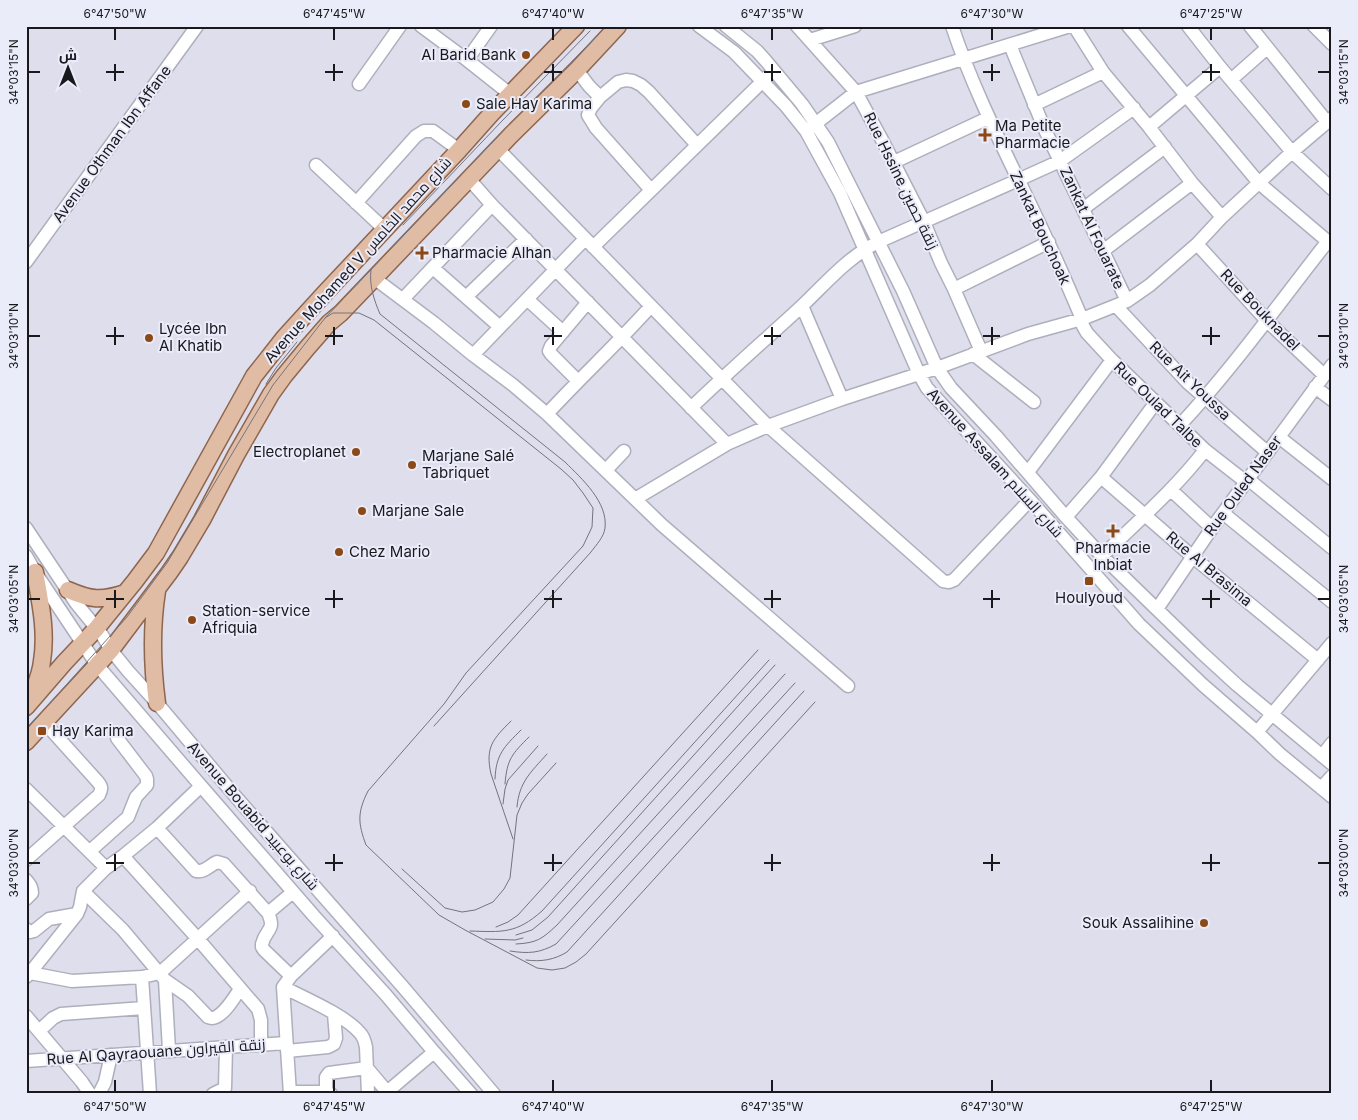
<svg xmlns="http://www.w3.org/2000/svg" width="1358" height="1120" viewBox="0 0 1358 1120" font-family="Inter,Cairo,sans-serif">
<rect width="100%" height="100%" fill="#dedeed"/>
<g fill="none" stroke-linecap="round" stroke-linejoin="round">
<defs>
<path id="minor" d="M421 26 467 60 510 94
M699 26 734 52 786 106 806 131 840 193 919 374 927 388 1030 500 1139 624 1203 685 1257 732 1280 754 1332 797
M726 26 757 51 766 61 802 104 828 142 903 291 937 368 951 388 996 436 1066 517 1102 556 1201 652 1237 685 1332 764
M797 26 856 92 881 138 924 222 941 263 954 289 981 351
M952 26C977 101 1015 170 1048 242 1060 267 1071 293 1082 319L1083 326 1087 333 1112 360 1205 450 1246 482
M1074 26 1103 72 1149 127 1192 183 1222 217
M1128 26 1259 183 1332 245
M1188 26 1220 67 1292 152 1332 189
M1250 26 1327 122
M1314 26 1332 44
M810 40 855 26
M1010 45 1045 130 1127 301
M467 60 491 26
M577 70 589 86 600 97
M1232 79 1267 48
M359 84 400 26
M1034 105 1103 72
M1149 127 1220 67
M810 128 856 92 1070 26
M498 149 768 426 943 581 949 582 954 580 1030 500
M894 162 988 118
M316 165 379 224 385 228
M469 179 492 205 727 444
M651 190 596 128 588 115 591 108 600 97 618 82 626 80 633 81 641 85 649 92 697 145
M356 203 416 136 424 131H433L459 150
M1083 209 1165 147
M1197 244 1267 321 1324 375
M593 247 768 76
M1103 251 1192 183
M26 262 197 26
M433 268 500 327
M374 278 434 323 473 355 513 385 547 414 662 525 848 686
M954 289 1049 242
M466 297 526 239
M403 299 492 205
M527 299 563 332
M802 306 842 399
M1117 307 1187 382 1267 452
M973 354 1034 402
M473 355 585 239
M578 381 551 354 549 351 551 346 588 302
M1315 387 1332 400
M691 408C727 373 765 340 802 306 826 283 848 257 878 242L1018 180 1060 161 1134 108
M547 414C581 377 618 343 651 306
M1180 425C1234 367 1279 303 1328 241
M1279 437 1332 479
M606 470 624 451
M1028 472 1112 360
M1101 477 1193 557 1318 660
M1248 479 1332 548
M1171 490 1212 528
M635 499 727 444 768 426 842 399 937 368 1028 334 1082 319 1127 301 1150 285 1197 244 1222 217 1292 152 1332 118
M1223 513 1332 602
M1066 517 1101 477 1156 402
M26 528 76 603 102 635 111 650 128 671 157 703 236 797 403 987 494 1094
M26 556 35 572 97 665 201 786 314 916 386 995 434 1052 471 1094
M1102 556C1137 522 1175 489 1205 450
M1157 609 1212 528 1332 365
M1257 732 1332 643
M1322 756 1332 743
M1321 788 1332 776
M26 789 106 868
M157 828 196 871C204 873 210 865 217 862L224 864 268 913
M90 851 128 817 136 797 147 785V779L146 776 117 738
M123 856 198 939 258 1009 261 1020V1045
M26 860 99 795C102 789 102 787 98 782L44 722
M26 880C30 885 32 887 32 893L26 899
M26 929 30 932 34 931 49 919 77 914
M26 969 30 973 77 914 80 907 83 891
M291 976 264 950 262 947V944C266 928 276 931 268 913L293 892
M26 977 30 973 72 981 142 977
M165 980 188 996 208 1017C211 1018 212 1019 216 1017 226 1012 234 998 240 989
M283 987C304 998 345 1015 360 1033 364 1037 365 1042 366 1047L368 1094
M26 1016 82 1082 90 1094
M39 1031 53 1018 61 1014 144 1008
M169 1050 165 980 123 930 83 891 106 868 123 856 157 828 201 786
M287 1051 328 1047 334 1044 336 1038 334 1014
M26 1061 286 1043
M367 1068 389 1094
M290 1092H326L331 1094
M326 1092V1077L329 1073 367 1068
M387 1092 434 1052
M99 1094 105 1082 111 1055
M150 1094 142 977 160 973 250 891
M213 1094 225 1088 226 1047
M290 1094 283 987 291 976 333 936"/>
<path id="major" d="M68 590C91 600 101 601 125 593
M32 695C36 684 41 673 42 661 47 631 40 601 35 572
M157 703C152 665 151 629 157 591
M26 707 64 663 96 629 135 581 156 553 254 376 284 338 325 293 459 150 492 113 576 26
M26 742 111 650 169 573 180 557 202 520 236 455 271 394 284 376 308 347 329 323 341 313 511 135 577 70 618 26"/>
</defs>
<use href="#minor" stroke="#aeafbc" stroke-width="15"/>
<use href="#major" stroke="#8e654e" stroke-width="19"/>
<use href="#minor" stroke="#fff" stroke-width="12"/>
<use href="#major" stroke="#e1bca4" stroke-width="16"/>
<path stroke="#74747d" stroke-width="1" d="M403 225 501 122 590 31
M371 270C369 285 374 300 380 314L565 462C582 479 608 502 605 528 604 537 596 545 591 552L434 726
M325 318 333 313H359L374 320 561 469 573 480 583 493 593 508 592 527 583 546 466 673 444 704 368 791C357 813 358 823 366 845L439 915 465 930 537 968 552 970 565 968 576 962 586 954 815 702
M266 384 276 368 297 342
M511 721C493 739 485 747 491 774L513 839
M26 730 127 617 167 563 273 385 325 318 506 128 596 37
M495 779C496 754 504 747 521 730
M505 784C507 759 512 754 529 737
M503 804 505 789 508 780 538 746
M517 807C519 782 531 772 547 754
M402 869 445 908 462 912 475 910 493 902 504 889 510 878 517 815 522 803 528 794 556 763
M496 927 508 922 518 915 758 650
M470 931C502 932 516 934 542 911L769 660
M516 935 532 930 548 917 775 665
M485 939 515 940 523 938
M516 944C537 943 542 939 557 925L785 674
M510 951C529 954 540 953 556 944L795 683
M526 960C541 962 554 960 567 952L804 691"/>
</g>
<path fill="none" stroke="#18181d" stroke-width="2" d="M115 28V40M334 28V40M553 28V40M772 28V40M992 28V40M1211 28V40M115 64V81M334 64V81M553 64V81M772 64V81M992 64V81M1211 64V81M28 72H40M106 72H124M325 72H343M544 72H562M764 72H781M983 72H1000M1202 72H1220M1318 72H1330M115 327V345M334 327V345M553 327V345M772 327V345M992 327V345M1211 327V345M28 336H40M106 336H124M325 336H343M544 336H562M764 336H781M983 336H1000M1202 336H1220M1318 336H1330M115 590V608M334 590V608M553 590V608M772 590V608M992 590V608M1211 590V608M28 599H40M106 599H124M325 599H343M544 599H562M764 599H781M983 599H1000M1202 599H1220M1318 599H1330M115 854V871M334 854V871M553 854V871M772 854V871M992 854V871M1211 854V871M28 863H40M106 863H124M325 863H343M544 863H562M764 863H781M983 863H1000M1202 863H1220M1318 863H1330M115 1080V1092M334 1080V1092M553 1080V1092M772 1080V1092M992 1080V1092M1211 1080V1092"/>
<g fill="#8b4917" stroke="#ebecfa" stroke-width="2">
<circle cx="526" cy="55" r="5"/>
<circle cx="466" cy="104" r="5"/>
<path d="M982.5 127.5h5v5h5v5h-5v5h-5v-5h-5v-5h5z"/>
<path d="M419.5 245.5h5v5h5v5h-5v5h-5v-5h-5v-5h5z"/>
<circle cx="149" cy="338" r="5"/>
<circle cx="356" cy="452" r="5"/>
<circle cx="412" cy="465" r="5"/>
<circle cx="362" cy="511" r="5"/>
<path d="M1110.5 523.5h5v5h5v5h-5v5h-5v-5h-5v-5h5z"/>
<circle cx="339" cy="552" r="5"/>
<rect x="1084" y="576" width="10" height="10" rx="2.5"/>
<circle cx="192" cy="620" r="5"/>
<rect x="37" y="726" width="10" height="10" rx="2.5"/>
<circle cx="1204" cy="923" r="5"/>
</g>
<g text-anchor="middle" stroke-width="4" stroke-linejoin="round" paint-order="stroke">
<g font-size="15" fill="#18181d" stroke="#ebecfa" text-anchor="start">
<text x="516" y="60" text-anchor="end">Al Barid Bank</text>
<text x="476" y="109">Sale Hay Karima</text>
<text x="995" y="131">Ma Petite<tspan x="995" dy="17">Pharmacie</tspan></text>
<text x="432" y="258">Pharmacie Alhan</text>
<text x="159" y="334">Lycée Ibn<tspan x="159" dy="17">Al Khatib</tspan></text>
<text x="346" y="457" text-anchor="end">Electroplanet</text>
<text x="422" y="461">Marjane Salé<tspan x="422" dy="17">Tabriquet</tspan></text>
<text x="372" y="516">Marjane Sale</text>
<text x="1113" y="553" text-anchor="middle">Pharmacie<tspan x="1113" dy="17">Inbiat</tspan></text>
<text x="349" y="557">Chez Mario</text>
<text x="1089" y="603" text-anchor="middle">Houlyoud</text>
<text x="202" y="616">Station-service<tspan x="202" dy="17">Afriquia</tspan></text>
<text x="52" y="736">Hay Karima</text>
<text x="1194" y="928" text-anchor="end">Souk Assalihine</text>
</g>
<g font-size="15" fill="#18181d" stroke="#ebecfa">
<text transform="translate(112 144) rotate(-54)" y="5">Avenue Othman Ibn Affane</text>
<text transform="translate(901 181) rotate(64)" y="5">Rue Hssine زنقة حصين</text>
<text transform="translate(1040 228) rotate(65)" y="5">Zankat Bouchoak</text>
<text transform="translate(1092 228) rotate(65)" y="5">Zankat Al Fouarate</text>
<text transform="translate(358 260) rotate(-48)" y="5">Avenue Mohamed V شارع محمد الخامس</text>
<text transform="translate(1260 310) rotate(46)" y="5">Rue Bouknadel</text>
<text transform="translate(1190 381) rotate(44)" y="5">Rue Ait Youssa</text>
<text transform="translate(1158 405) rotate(44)" y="5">Rue Oulad Talbe</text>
<text transform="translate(995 463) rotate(48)" y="5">Avenue Assalam شارع السلام</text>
<text transform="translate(1243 486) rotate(-54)" y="5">Rue Ouled Naser</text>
<text transform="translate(1209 569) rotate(40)" y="5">Rue Al Brasima</text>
<text transform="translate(253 816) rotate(49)" y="5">Avenue Bouabid شارع بوعبيد</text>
<text transform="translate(156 1052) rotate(-4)" y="5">Rue Al Qayraouane زنقة القيراون</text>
</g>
</g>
<rect width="1358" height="1120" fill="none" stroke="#ebecfa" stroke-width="55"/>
<g transform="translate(68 68)" stroke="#ebecfa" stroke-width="4" paint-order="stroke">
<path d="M0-4L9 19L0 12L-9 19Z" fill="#18181d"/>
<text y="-8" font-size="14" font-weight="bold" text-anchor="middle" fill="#18181d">ش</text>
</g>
<rect x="28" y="28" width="1302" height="1064" fill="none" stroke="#18181d" stroke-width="2"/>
<g font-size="12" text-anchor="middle" fill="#18181d">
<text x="115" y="18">6°47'50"W</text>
<text x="334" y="18">6°47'45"W</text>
<text x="553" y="18">6°47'40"W</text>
<text x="772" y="18">6°47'35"W</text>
<text x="992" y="18">6°47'30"W</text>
<text x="1211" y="18">6°47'25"W</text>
<text transform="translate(14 72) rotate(-90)" y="4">34°03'15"N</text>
<text transform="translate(1344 72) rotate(-90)" y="4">34°03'15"N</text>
<text transform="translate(14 336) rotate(-90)" y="4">34°03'10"N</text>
<text transform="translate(1344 336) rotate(-90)" y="4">34°03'10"N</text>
<text transform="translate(14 599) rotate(-90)" y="4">34°03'05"N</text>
<text transform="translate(1344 599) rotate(-90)" y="4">34°03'05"N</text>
<text transform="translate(14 863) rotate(-90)" y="4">34°03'00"N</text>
<text transform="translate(1344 863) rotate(-90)" y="4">34°03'00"N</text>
<text x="115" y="1111">6°47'50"W</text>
<text x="334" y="1111">6°47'45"W</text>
<text x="553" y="1111">6°47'40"W</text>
<text x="772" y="1111">6°47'35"W</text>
<text x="992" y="1111">6°47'30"W</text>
<text x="1211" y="1111">6°47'25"W</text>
</g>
</svg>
